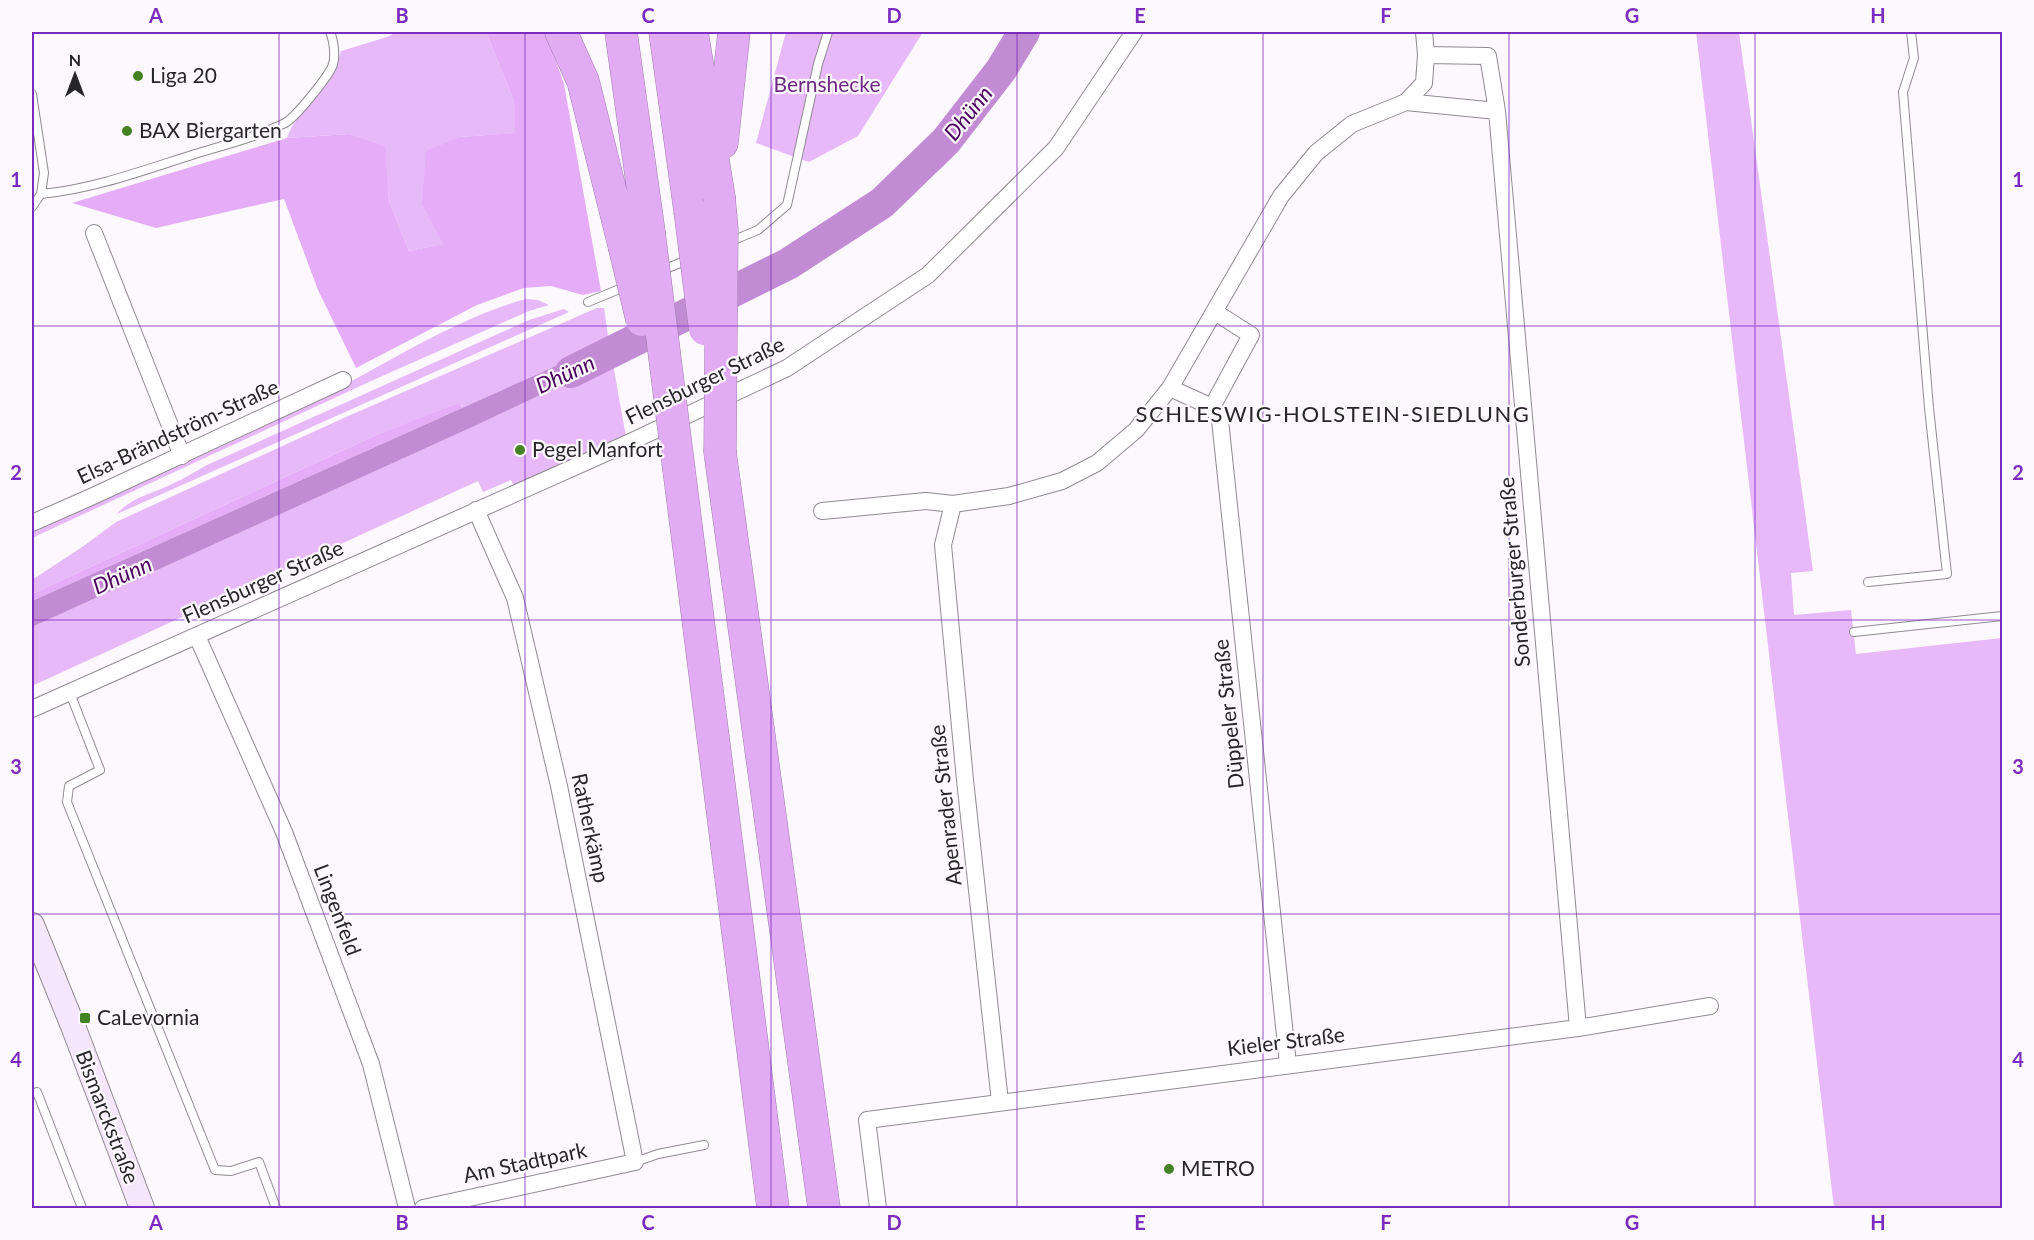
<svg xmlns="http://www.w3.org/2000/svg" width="2034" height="1240" viewBox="0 0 2034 1240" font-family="Lato,sans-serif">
<rect width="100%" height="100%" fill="#fdf8fe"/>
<path fill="#e8b9f9" d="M397 32H486L514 101 516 133 460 137 422 205 444 244 409 251 389 201 384 146 349 134 287 138C299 105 332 85 341 51L387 37Z
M786 32H923L858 136 809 162 756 143Z
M1696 32H1739L1813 571 1791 573 1794 615 1851 610 1856 654 2002 638V1208H1834Z
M526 299 538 300 549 305 529 311 371 381 32 538V533C127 488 227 446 321 398 385 364 457 318 526 299Z
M597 308H604L609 342 462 408 461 404 376 435 32 594V580L85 545 116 522 346 417Z
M564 309 569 312 117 514C131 497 155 493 174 483 185 478 196 471 207 465L529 320Z
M613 364 626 437 602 445 514 486 511 480 483 492 478 481 32 686V627L479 424 568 382Z"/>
<path fill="#e5adf8" d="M486 32H545L548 38 564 84 601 291 583 295 551 286 524 288 477 305 356 368 318 290 284 199 156 228 72 203 287 138 349 134 385 146 389 201 409 251 443 244 422 205 426 151 460 137 515 133 514 101Z
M460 403 462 408 32 601V594L376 435Z"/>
<path fill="#c28cd4" d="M609 342 613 364 568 382 479 424 32 627V601Z"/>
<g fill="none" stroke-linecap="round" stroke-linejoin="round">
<path stroke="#c28cd4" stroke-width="32" d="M571 372 788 264 882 203 946 141 1001 70 1024 32"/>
<defs>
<path id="lane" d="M32 94 44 173 41 194 32 207
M41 194C94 189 144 170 195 154 224 145 257 137 285 123 296 117 326 79 332 67 336 58 334 41 330 32
M729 242 758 230 787 205 818 64 828 32
M660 271 690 259
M588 302 629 285
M1868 582 1947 574 1929 408 1903 92 1914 58 1911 32
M1854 632 2002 616
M70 693 100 770 69 786 67 802 215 1170 231 1171 259 1162 276 1208
M37 1092 82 1208
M635 1162 658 1154 704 1145"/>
<path id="street" d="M1424 32 1426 55 1424 83 1406 102 1497 111
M1426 55 1488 56 1497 111 1578 1028
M94 233 182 456
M1170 388 1212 407 1220 420 1288 1064
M1212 407 1251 335 1215 312
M953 504 943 545 965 780 1000 1102
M822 511 926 501 953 504 1009 496 1062 481 1097 463 1136 430 1170 388 1281 196 1316 153 1352 124 1406 102
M32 523 91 497 343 380
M197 636 284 832 371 1064 407 1208
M32 709 626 444 787 368 928 275 1056 148 1134 32
M423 1208 635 1162 559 786 515 598 476 510
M878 1208 867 1120 1578 1028 1710 1006"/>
<path id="secondary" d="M32 925 73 1026 142 1208"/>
<path id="highway" d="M561 32 583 81 624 245
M621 32 649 232
M665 32 690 211
M692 32 719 197
M722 143 734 32
M720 452 824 1208
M679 470 773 1208"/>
</defs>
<use href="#lane" stroke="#8f8b91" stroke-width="10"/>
<use href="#street" stroke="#8f8b91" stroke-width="18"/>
<use href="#secondary" stroke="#8f8b91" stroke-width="26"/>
<use href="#highway" stroke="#a07dad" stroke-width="33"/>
<use href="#lane" stroke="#fff" stroke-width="8"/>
<use href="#street" stroke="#fff" stroke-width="16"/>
<use href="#secondary" stroke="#f6e6fc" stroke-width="24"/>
<use href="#highway" stroke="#e1acf4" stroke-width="32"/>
<defs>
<path id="highway-bridge" d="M719 197 722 229 720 452
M690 211 705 329
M649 232 679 470
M624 245 642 320"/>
</defs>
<use href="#highway-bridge" stroke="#a07dad" stroke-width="33" stroke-linecap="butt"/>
<use href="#highway-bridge" stroke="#e1acf4" stroke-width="32"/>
</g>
<path fill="none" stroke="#7b2cbf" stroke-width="1.5" stroke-opacity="0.55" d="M279 32V1208M525 32V1208M771 32V1208M1017 32V1208M1263 32V1208M1509 32V1208M1755 32V1208M32 326H2002M32 620H2002M32 914H2002"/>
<g fill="#438323" stroke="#fdf8fe" stroke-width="2">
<circle cx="138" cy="76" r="6"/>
<circle cx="127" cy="131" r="6"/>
<circle cx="520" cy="450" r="6"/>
<rect x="79" y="1012" width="12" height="12" rx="3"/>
<circle cx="1169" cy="1169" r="6"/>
</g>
<g text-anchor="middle" stroke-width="4.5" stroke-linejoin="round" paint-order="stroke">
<g font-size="21" fill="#272628" stroke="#fdf8fe" text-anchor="start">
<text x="150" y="83">Liga 20</text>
<text x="139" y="138">BAX Biergarten</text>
<text x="532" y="457">Pegel Manfort</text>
<text x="97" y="1025">CaLevornia</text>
<text x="1181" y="1176">METRO</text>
</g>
<g font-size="21" fill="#6c2a80" stroke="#fdf8fe">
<text x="827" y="92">Bernshecke</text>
</g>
<g font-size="21" fill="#272628" stroke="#fdf8fe">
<text transform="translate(705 381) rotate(-26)" y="7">Flensburger Straße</text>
<text transform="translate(178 432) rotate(-25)" y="7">Elsa-Brändström-Straße</text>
<text transform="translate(1515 572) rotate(-95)" y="7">Sonderburger Straße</text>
<text transform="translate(263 582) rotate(-24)" y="7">Flensburger Straße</text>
<text transform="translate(1229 714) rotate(-96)" y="7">Düppeler Straße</text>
<text transform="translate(946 805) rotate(-96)" y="7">Apenrader Straße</text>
<text transform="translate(590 828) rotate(78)" y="7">Ratherkämp</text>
<text transform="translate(337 910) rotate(69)" y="7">Lingenfeld</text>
<text transform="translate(1286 1042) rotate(-7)" y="7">Kieler Straße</text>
<text transform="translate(107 1117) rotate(69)" y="7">Bismarckstraße</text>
<text transform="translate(525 1163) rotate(-12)" y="7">Am Stadtpark</text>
</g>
<g font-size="22" font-style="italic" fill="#4a005d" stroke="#fdf8fe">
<text transform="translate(968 113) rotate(-51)" y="8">Dhünn</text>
<text transform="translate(565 374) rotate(-25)" y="8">Dhünn</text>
<text transform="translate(122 575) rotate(-24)" y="8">Dhünn</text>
</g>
<g font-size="22" letter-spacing="1.5" fill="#272628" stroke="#fdf8fe">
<text x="1333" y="422">SCHLESWIG-HOLSTEIN-SIEDLUNG</text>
</g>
</g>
<rect width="2034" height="1240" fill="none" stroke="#fdf8fe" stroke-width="66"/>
<g transform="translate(75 75)" stroke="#fdf8fe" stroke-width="4.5" paint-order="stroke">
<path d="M0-4.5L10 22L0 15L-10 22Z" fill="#272628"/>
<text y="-9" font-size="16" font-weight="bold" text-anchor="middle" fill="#272628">N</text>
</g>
<rect x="33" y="33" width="1968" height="1174" fill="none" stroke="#7b2cbf" stroke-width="2"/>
<g font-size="20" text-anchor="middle" font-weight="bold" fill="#7b2cbf">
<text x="156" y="23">A</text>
<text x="402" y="23">B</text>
<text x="648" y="23">C</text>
<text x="894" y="23">D</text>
<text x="1140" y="23">E</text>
<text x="1386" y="23">F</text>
<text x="1632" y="23">G</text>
<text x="1878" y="23">H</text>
<text x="16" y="187">1</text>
<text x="2018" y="187">1</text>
<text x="16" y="480">2</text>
<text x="2018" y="480">2</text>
<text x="16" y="774">3</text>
<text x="2018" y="774">3</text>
<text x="16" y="1067">4</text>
<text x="2018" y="1067">4</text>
<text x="156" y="1230">A</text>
<text x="402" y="1230">B</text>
<text x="648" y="1230">C</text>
<text x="894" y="1230">D</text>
<text x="1140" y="1230">E</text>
<text x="1386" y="1230">F</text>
<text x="1632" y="1230">G</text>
<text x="1878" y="1230">H</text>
</g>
</svg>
